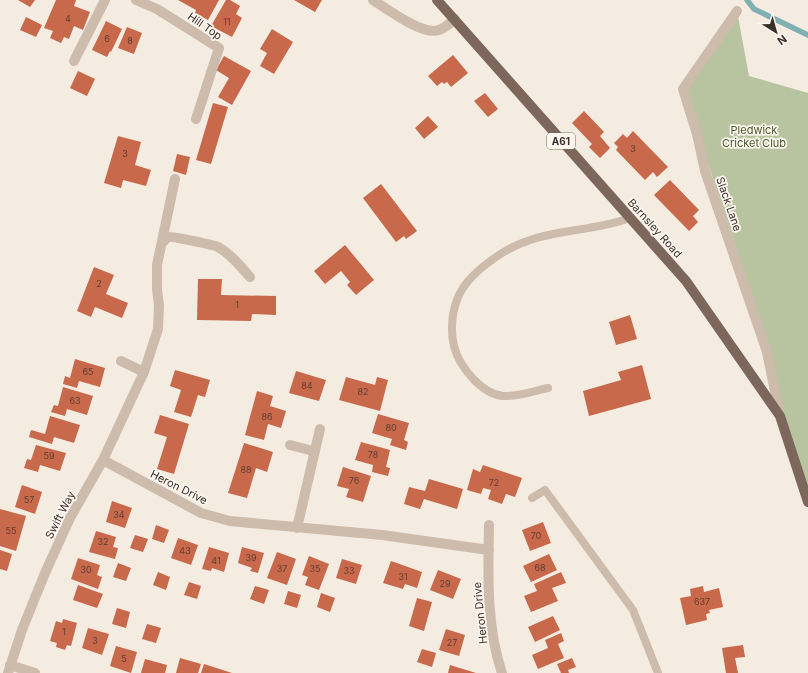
<svg xmlns="http://www.w3.org/2000/svg" width="808" height="673" viewBox="0 0 808 673" font-family="Inter,sans-serif">
<rect width="100%" height="100%" fill="#f4ebe1"/>
<path fill="#b8c4a0" d="M737 11 749 76 808 93V502L780 416 770 349 683 89Z"/>
<g fill="none" stroke-linecap="round" stroke-linejoin="round">
<path stroke="#7fb0b2" stroke-width="5.5" d="M747 0 754 9 808 35"/>
</g>
<path fill="#c8694b" d="M18 0H35L30 7Z
M56 0H76L74 6 90 12 83 30 74 26 69 39 64 37 61 43 50 38 53 31 44 28Z
M178 0H219L208 20 195 13 196 10Z
M226 0H230L240 6 236 14 242 18 232 37 211 26Z
M294 0H322L315 12Z
M26 17 42 25 36 37 20 30Z
M106 21 122 29 111 52 110 51 107 57 92 50Z
M127 27 142 33 134 54 118 48Z
M272 29 293 42 274 74 260 66 267 53 260 49Z
M453 55 468 73 451 87 447 82 444 84 442 82 437 86 428 76Z
M224 56 251 71 232 105 218 97 229 78 216 70Z
M78 71 95 79 87 96 70 88Z
M485 93 498 109 488 117 474 101Z
M213 103 228 107 211 164 196 160Z
M584 111 604 132 600 136 610 148 600 158 589 147 592 144 572 123Z
M428 116 438 127 424 139 415 128Z
M633 131 668 167 657 177 653 172 645 180 616 150 618 147 614 143 623 134 627 138Z
M118 136 141 142 135 165 151 170 146 186 123 180 121 188 104 183Z
M177 154 190 157 186 175 173 171Z
M670 180 699 210 693 216 698 222 689 231 654 195Z
M381 184 417 231 406 239 404 236 396 242 363 198Z
M345 245 374 280 356 295 347 285 350 282 341 271 325 284 314 271Z
M94 267 114 275 106 294 128 303 122 318 95 307 91 317 77 311Z
M198 279H222L221 295 276 296V315L252 314 251 321 197 320Z
M630 315 637 339 616 345 609 322Z
M75 359 105 368 100 387 79 381 77 388 63 384 65 376 70 378Z
M642 365 651 399 589 416 583 391 621 380 618 372Z
M175 370 210 380 205 397 198 395 191 417 174 412 181 390 170 386Z
M296 371 326 380 319 401 289 393Z
M346 377 375 385 377 377 388 380 380 411 339 400Z
M63 387 93 396 87 415 67 409 65 416 51 412 54 405 58 406Z
M257 391 273 396 270 406 286 411 281 428 268 424 264 440 245 435Z
M378 414 409 423 404 440 408 442 406 450 390 445 392 439 372 433Z
M160 415 189 424 174 474 157 469 167 437 154 433Z
M50 416 80 425 74 443 54 437 52 444 29 437 31 430 45 434Z
M361 442 390 450 386 467 390 468 388 476 372 472 373 465 355 460Z
M244 443 273 452 267 472 256 468 247 498 228 493Z
M36 445 66 453 60 471 40 465 38 472 24 468 27 459 31 460Z
M483 465 522 478 515 497 506 494 502 504 488 499 491 490 483 488 481 494 467 490 473 469 480 472Z
M343 467 371 476 363 502 346 497 349 489 337 486Z
M429 479 463 489 457 509 424 499 420 509 404 504 409 487 425 491Z
M22 485 42 492 35 514 15 507Z
M112 501 132 508 125 528 106 522Z
M0 509 26 516 16 551 0 546Z
M543 522 551 543 530 551 522 530Z
M156 525 169 530 164 543 152 539Z
M96 531 116 537 113 547 118 548 115 559 89 552Z
M135 535 148 539 143 552 130 548Z
M178 538 198 545 191 565 171 558Z
M209 547 229 553 224 572 212 568 211 571 202 569Z
M242 547 264 553 258 573 250 571 252 568 238 563Z
M0 550 12 554 7 571 0 569Z
M277 552 296 559 287 585 267 578Z
M549 554 557 570 531 582 523 566Z
M309 556 329 564 319 590 305 585 308 577 302 575Z
M78 558 100 565 97 575 102 577 98 589 71 579Z
M342 559 362 565 356 584 336 578Z
M391 561 422 572 417 588 405 584 403 589 383 583Z
M118 563 131 568 126 581 113 577Z
M438 570 461 579 453 599 430 590Z
M158 572 170 577 166 590 153 585Z
M561 572 566 583 552 588 558 601 531 612 524 596 537 591 534 584Z
M189 582 201 586 197 599 184 595Z
M78 585 103 594 97 608 73 600Z
M255 586 269 590 264 604 250 599Z
M703 586 704 592 719 588 723 607 709 610 710 613 706 614 707 620 686 625 680 598 691 596 690 589Z
M288 591 301 595 297 608 284 604Z
M321 593 335 598 330 612 317 607Z
M417 598 432 602 424 631 409 626Z
M117 608 130 612 126 628 112 624Z
M553 616 560 630 535 642 528 627Z
M63 619 77 623 71 646 67 645 65 650 56 647 57 643 50 641 56 621 62 623Z
M147 624 161 628 156 643 142 639Z
M88 628 109 634 102 655 82 648Z
M446 629 465 635 459 656 439 650Z
M561 633 564 641 558 644 564 658 538 669 532 655 548 648 545 640Z
M743 645 745 657 735 658 738 673H726L722 648Z
M116 646 137 652 131 673 110 666Z
M422 649 436 653 432 667 417 662Z
M180 658 201 664 198 673H176Z
M572 658 576 667 568 670 569 673H561L557 664Z
M145 659 167 665 165 673H141Z
M204 664 232 673H201Z
M450 665 476 673H448Z"/>
<g fill="none" stroke-linecap="round" stroke-linejoin="round">
<path stroke="#cdbbac" stroke-width="8" d="M548 388C534 391 517 397 503 396 481 394 459 366 454 346 450 330 452 310 459 295 467 278 484 265 499 255 541 227 586 234 630 218
M532 498 545 490 633 610 658 673"/>
<path stroke="#cdbbac" stroke-width="10" d="M136 0 157 9 219 48 196 119
M737 11 683 89 697 134 705 171 767 352 780 416
M74 61 105 0
M162 243C164 242 166 238 168 237 171 236 214 245 218 247 231 254 240 266 250 277
M121 361 144 372
M290 445 313 451
M103 460 201 513 230 521 382 535 489 550
M489 525C488 573 486 626 502 673
M297 528 320 429
M10 665 35 673
M8 673 22 630 45 573 70 518 103 460 144 372 158 329 159 306 157 289V265L175 179"/>
<path stroke="#cdbbac" stroke-width="10" d="M373 0C387 9 423 36 439 30 445 28 450 23 455 19"/>
<path stroke="#7d675c" stroke-width="10" d="M437 0 686 281 780 416 808 502"/>
</g>
<g text-anchor="middle" stroke-width="3.5" stroke-linejoin="round" paint-order="stroke">
<g font-size="9" fill="#5e3e33">
<text x="68" y="22">4</text>
<text x="227" y="25">11</text>
<text x="107" y="42">6</text>
<text x="130" y="44">8</text>
<text x="633" y="152">3</text>
<text x="125" y="157">3</text>
<text x="99" y="287">2</text>
<text x="237" y="308">1</text>
<text x="88" y="375">65</text>
<text x="307" y="389">84</text>
<text x="363" y="395">82</text>
<text x="75" y="404">63</text>
<text x="267" y="420">86</text>
<text x="391" y="431">80</text>
<text x="373" y="458">78</text>
<text x="49" y="459">59</text>
<text x="246" y="473">88</text>
<text x="354" y="484">76</text>
<text x="494" y="486">72</text>
<text x="29" y="503">57</text>
<text x="119" y="518">34</text>
<text x="11" y="534">55</text>
<text x="536" y="539">70</text>
<text x="103" y="545">32</text>
<text x="185" y="554">43</text>
<text x="251" y="561">39</text>
<text x="216" y="564">41</text>
<text x="540" y="571">68</text>
<text x="282" y="572">37</text>
<text x="315" y="572">35</text>
<text x="86" y="573">30</text>
<text x="349" y="574">33</text>
<text x="403" y="580">31</text>
<text x="445" y="587">29</text>
<text x="702" y="605">637</text>
<text x="64" y="635">1</text>
<text x="95" y="644">3</text>
<text x="452" y="646">27</text>
<text x="124" y="662">5</text>
</g>
<rect fill="#fbf5ee" stroke="#756b66" stroke-width="1" x="547" y="133" width="28" height="16" rx="3"/>
<g font-size="10" font-weight="bold" fill="#3b302b">
<text x="561" y="145">A61</text>
</g>
<g font-size="11" fill="#3b302b" stroke="#fbf5ee">
<text transform="translate(205 26) rotate(35)" y="4">Hill Top</text>
<text transform="translate(729 204) rotate(71)" y="4">Slack Lane</text>
<text transform="translate(655 228) rotate(48)" y="4">Barnsley Road</text>
<text transform="translate(179 487) rotate(27)" y="4">Heron Drive</text>
<text transform="translate(60 515) rotate(-63)" y="4">Swift Way</text>
<text transform="translate(480 613) rotate(-96)" y="4">Heron Drive</text>
</g>
<g font-size="11" fill="#4a5a2e" stroke="#fbf5ee">
<text x="754" y="134">Pledwick<tspan x="754" dy="13">Cricket Club</tspan></text>
</g>
</g>
<g transform="translate(776 32) rotate(143)" stroke="#fbf5ee" stroke-width="3" paint-order="stroke">
<path d="M0-3L7 15L0 10L-7 15Z" fill="#3b302b"/>
<text y="-6" font-size="11" font-weight="bold" text-anchor="middle" fill="#3b302b">N</text>
</g>
</svg>
